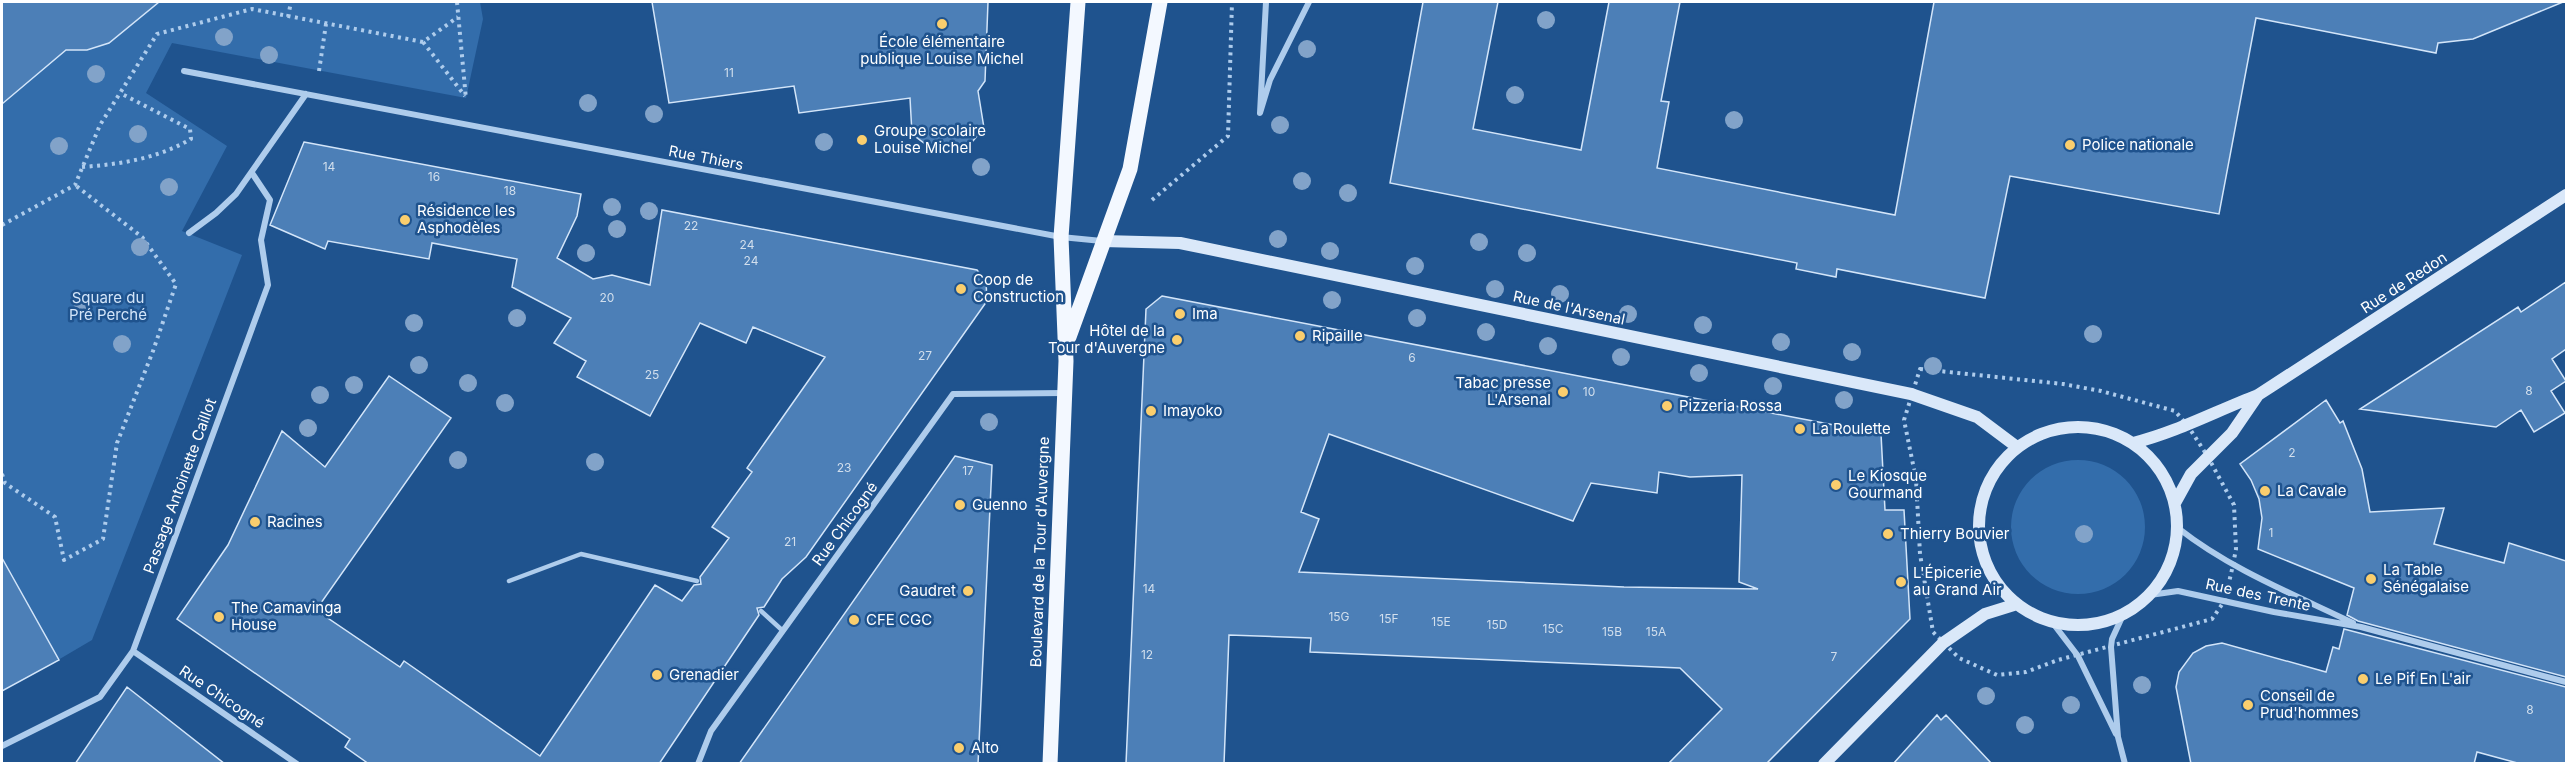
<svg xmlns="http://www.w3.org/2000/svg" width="2568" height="765" viewBox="0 0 2568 765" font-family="Inter,sans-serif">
<rect width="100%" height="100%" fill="#1f538e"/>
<path fill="#336dab" d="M159 2H480L483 19 466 98 172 43 146 93 227 146 182 231 242 255 92 640 58 660 21 592 2 564V102L10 97 55 46 87 50 109 43Z
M2011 527a67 67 0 1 1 134 0a67 67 0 1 1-134 0Z"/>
<path fill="#4c7fb7" stroke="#d3e5f9" stroke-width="1.5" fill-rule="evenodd" d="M2 2H159L109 43 87 50H66L2 104Z
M652 2H988L985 81 978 91 984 128 966 149 936 152 912 134 910 98 799 113 794 86 669 103Z
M1423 2H1498L1473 129 1581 150 1609 2H1680L1661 101 1669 102 1657 168 1895 215 1934 2H2563L2473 39 2438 43 2436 53 2256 18 2219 214 2010 176 1985 298 1837 269 1836 277 1796 269 1797 263 1390 183Z
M304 142 581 194 577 216 557 258 593 279 612 275 650 285 662 210 977 270 986 281 987 301 806 557 782 579 764 607 757 608 759 615 659 764H369L345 747 350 739 177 619 228 545 282 431 325 467 389 376 451 418 316 610 400 667 404 661 540 756 655 585 682 601 694 585 701 584 700 577 729 538 712 527 752 472 747 468 825 357 753 327 746 343 700 323 650 416 577 377 586 361 554 343 571 318 512 287 517 259 432 243 429 259 328 241 325 249 270 225Z
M2566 282V349L2552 359 2566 381 2551 391 2565 413 2534 432 2521 410 2496 427 2360 409 2518 307 2521 312Z
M1162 296 1881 434 1885 510H1904L1910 619 1766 764H1668L1722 709 1680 668 1310 652 1311 638 1229 635 1224 764H1126L1146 309ZM1329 434 1573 521 1591 483 1657 493 1659 472 1690 477 1742 475 1739 582 1758 589 1624 587 1299 572 1319 519 1301 512Z
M2326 400 2340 423 2343 421 2362 469 2370 512 2444 508 2434 544 2504 563 2509 543 2566 561V677L2358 621 2347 615 2354 588 2258 549 2262 518 2259 499 2251 480 2240 464Z
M955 456 992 465 978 764H739Z
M2 558 59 660 2 691Z
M2344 629 2566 687V764H2521L2477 752 2474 764H2191L2176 687 2179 672 2193 653 2206 646 2222 643 2326 672 2333 647 2339 649Z
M127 687 225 764H75Z
M1937 715 1941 720 1946 715 1992 764H1893Z"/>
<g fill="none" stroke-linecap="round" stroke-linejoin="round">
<path stroke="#aeccec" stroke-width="4" stroke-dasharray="3 4.5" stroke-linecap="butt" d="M457 2 466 99
M288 17 291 2
M423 42 465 96
M319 71 326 24
M82 167C121 164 156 159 191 139L190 129 120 93
M1152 200 1228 136 1232 2
M2 225 75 185 100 125 157 34 252 9 423 42 458 17
M1920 369 2063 384 2101 391 2175 411 2188 426 2208 457 2234 505 2236 549 2233 565 2225 600 2212 619 2058 660 2026 672 1997 675 1959 658 1933 632 1920 554 1916 479 1904 420Z
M2 474 5 483 55 517 64 560 103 539 117 443 153 351 176 284 142 237 75 185"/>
<path stroke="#aeccec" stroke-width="4.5" d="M509 581 581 554 697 581
M761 611 783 631"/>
<path stroke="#aeccec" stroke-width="6" d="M1266 2 1260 113 1270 80 1309 2
M184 71 1061 237 1102 241
M189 233 216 213 236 194 306 94
M2178 528C2230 569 2293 594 2353 623
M2150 595 2178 591 2274 612 2361 627 2566 682
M2123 615 2112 639 2111 647 2118 737 2125 764
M2052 622 2078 656 2116 734
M133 651 297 764
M2 746 100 697 133 651 268 285 261 240 270 200 252 173
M698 764 711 731 953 394 1064 393"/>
<path stroke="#dae8f9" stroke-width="12" d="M1103 241 1180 243 1911 394 1977 417 2017 447
M1979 526a99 99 0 1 1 198 0a99 99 0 1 1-198 0Z
M2133 443C2177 432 2216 411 2258 395L2566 195
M2175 503 2191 474 2232 433 2258 395
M1824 764 1943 643 1985 614 2017 604"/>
<path stroke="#f3f8ff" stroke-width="15" d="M1069 337 1130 169 1160 2
M1050 764 1066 361 1061 237 1078 2"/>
</g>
<g fill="#82a3c9">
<circle cx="1546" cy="20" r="9"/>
<circle cx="224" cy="37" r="9"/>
<circle cx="1307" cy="49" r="9"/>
<circle cx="269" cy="55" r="9"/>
<circle cx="96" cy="74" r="9"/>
<circle cx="1515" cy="95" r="9"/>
<circle cx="588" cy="103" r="9"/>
<circle cx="654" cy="114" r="9"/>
<circle cx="1734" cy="120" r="9"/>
<circle cx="1280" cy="125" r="9"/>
<circle cx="138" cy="134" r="9"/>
<circle cx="824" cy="142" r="9"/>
<circle cx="59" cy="146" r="9"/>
<circle cx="981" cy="167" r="9"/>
<circle cx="1302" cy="181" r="9"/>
<circle cx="169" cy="187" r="9"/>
<circle cx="1348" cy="193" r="9"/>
<circle cx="612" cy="207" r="9"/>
<circle cx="649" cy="211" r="9"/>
<circle cx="617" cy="229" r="9"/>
<circle cx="1278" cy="239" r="9"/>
<circle cx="1479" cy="242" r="9"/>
<circle cx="140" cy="247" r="9"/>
<circle cx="1330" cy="251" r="9"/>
<circle cx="586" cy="253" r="9"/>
<circle cx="1527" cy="253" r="9"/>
<circle cx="1415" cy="266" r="9"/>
<circle cx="1495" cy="289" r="9"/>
<circle cx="1560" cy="294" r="9"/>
<circle cx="1332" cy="300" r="9"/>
<circle cx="82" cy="302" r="9"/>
<circle cx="1628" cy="314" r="9"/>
<circle cx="517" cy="318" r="9"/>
<circle cx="1417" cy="318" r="9"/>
<circle cx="414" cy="323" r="9"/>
<circle cx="1703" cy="325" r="9"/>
<circle cx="1486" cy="332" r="9"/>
<circle cx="2093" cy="334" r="9"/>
<circle cx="1781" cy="342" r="9"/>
<circle cx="122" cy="344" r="9"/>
<circle cx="1548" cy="346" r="9"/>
<circle cx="1852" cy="352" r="9"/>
<circle cx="1621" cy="357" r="9"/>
<circle cx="419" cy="365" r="9"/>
<circle cx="1933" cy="366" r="9"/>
<circle cx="1699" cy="373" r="9"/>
<circle cx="468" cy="383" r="9"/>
<circle cx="354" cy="385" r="9"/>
<circle cx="1773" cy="386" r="9"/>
<circle cx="320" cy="395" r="9"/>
<circle cx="1844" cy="400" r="9"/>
<circle cx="505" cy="403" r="9"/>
<circle cx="989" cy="422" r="9"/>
<circle cx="308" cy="428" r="9"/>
<circle cx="458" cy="460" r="9"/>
<circle cx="595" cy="462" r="9"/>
<circle cx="2084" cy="534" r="9"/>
<circle cx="2142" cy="685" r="9"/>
<circle cx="1986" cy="696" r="9"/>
<circle cx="2071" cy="705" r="9"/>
<circle cx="2025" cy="725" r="9"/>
</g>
<g fill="#face6e" stroke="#1f538e" stroke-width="2">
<circle cx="942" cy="24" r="6"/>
<circle cx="862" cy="140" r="6"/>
<circle cx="2070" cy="145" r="6"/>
<circle cx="405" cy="220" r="6"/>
<circle cx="961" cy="289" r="6"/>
<circle cx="1180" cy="314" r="6"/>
<circle cx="1300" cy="336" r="6"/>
<circle cx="1177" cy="340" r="6"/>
<circle cx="1563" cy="392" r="6"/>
<circle cx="1667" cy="406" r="6"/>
<circle cx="1151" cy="411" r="6"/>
<circle cx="1800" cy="429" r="6"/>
<circle cx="1836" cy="485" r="6"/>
<circle cx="2265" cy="491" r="6"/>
<circle cx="960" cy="505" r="6"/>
<circle cx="255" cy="522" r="6"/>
<circle cx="1888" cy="534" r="6"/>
<circle cx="2371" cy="579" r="6"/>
<circle cx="1901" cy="582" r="6"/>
<circle cx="968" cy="591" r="6"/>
<circle cx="219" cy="617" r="6"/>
<circle cx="854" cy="620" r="6"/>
<circle cx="657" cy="675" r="6"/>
<circle cx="2363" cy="679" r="6"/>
<circle cx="2248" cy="705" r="6"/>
<circle cx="959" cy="748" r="6"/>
</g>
<g text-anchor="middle" stroke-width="5" stroke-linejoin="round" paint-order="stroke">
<g font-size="12" fill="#d2dfed">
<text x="729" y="77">11</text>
<text x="329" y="171">14</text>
<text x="434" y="181">16</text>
<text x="510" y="195">18</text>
<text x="691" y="230">22</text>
<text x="747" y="249">24</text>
<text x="751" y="265">24</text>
<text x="607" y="302">20</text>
<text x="925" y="360">27</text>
<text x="1412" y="362">6</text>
<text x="652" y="379">25</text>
<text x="2529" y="395">8</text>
<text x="1589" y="396">10</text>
<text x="2292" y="457">2</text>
<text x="844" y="472">23</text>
<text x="968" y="475">17</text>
<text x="2271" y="537">1</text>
<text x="790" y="546">21</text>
<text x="1149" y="593">14</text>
<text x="1339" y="621">15G</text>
<text x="1389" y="623">15F</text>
<text x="1441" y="626">15E</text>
<text x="1497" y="629">15D</text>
<text x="1553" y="633">15C</text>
<text x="1612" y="636">15B</text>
<text x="1656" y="636">15A</text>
<text x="1147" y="659">12</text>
<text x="1834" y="661">7</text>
<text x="2530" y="714">8</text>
</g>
<g font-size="15" fill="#fff" stroke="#1f538e" text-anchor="start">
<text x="942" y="47" text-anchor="middle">École élémentaire<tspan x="942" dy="17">publique Louise Michel</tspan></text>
<text x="874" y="136">Groupe scolaire<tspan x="874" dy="17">Louise Michel</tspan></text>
<text x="2082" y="150">Police nationale</text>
<text x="417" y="216">Résidence les<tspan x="417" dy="17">Asphodèles</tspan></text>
<text x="973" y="285">Coop de<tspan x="973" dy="17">Construction</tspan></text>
<text x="1192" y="319">Ima</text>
<text x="1165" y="336" text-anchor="end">Hôtel de la<tspan x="1165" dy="17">Tour d'Auvergne</tspan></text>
<text x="1312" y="341">Ripaille</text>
<text x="1551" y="388" text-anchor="end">Tabac presse<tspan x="1551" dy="17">L'Arsenal</tspan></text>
<text x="1679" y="411">Pizzeria Rossa</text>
<text x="1163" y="416">Imayoko</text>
<text x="1812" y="434">La Roulette</text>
<text x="1848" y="481">Le Kiosque<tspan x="1848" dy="17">Gourmand</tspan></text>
<text x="2277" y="496">La Cavale</text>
<text x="972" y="510">Guenno</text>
<text x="267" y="527">Racines</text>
<text x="1900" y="539">Thierry Bouvier</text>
<text x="2383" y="575">La Table<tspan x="2383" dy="17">Sénégalaise</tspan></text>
<text x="1913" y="578">L'Épicerie<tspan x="1913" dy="17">au Grand Air</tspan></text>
<text x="956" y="596" text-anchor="end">Gaudret</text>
<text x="231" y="613">The Camavinga<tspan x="231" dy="17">House</tspan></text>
<text x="866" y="625">CFE CGC</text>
<text x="669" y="680">Grenadier</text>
<text x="2375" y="684">Le Pif En L'air</text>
<text x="2260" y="701">Conseil de<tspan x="2260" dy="17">Prud'hommes</tspan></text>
<text x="971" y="753">Alto</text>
</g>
<g font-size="15" fill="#fff" stroke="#1f538e">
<text transform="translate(706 158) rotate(11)" y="5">Rue Thiers</text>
<text transform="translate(2404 283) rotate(-33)" y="5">Rue de Redon</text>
<text transform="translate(1569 308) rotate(12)" y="5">Rue de l'Arsenal</text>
<text transform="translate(180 486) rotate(-70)" y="5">Passage Antoinette Caillot</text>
<text transform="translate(845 524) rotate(-54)" y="5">Rue Chicogné</text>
<text transform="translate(1040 552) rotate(-88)" y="5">Boulevard de la Tour d'Auvergne</text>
<text transform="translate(2258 595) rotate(12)" y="5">Rue des Trente</text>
<text transform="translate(222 697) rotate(34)" y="5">Rue Chicogné</text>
</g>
<g font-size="15" fill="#d3e5f9" stroke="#1f538e">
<text x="108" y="303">Square du<tspan x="108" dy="17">Pré Perché</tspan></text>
</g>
</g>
<rect width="2568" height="765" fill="none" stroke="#ffffff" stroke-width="6"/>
</svg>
